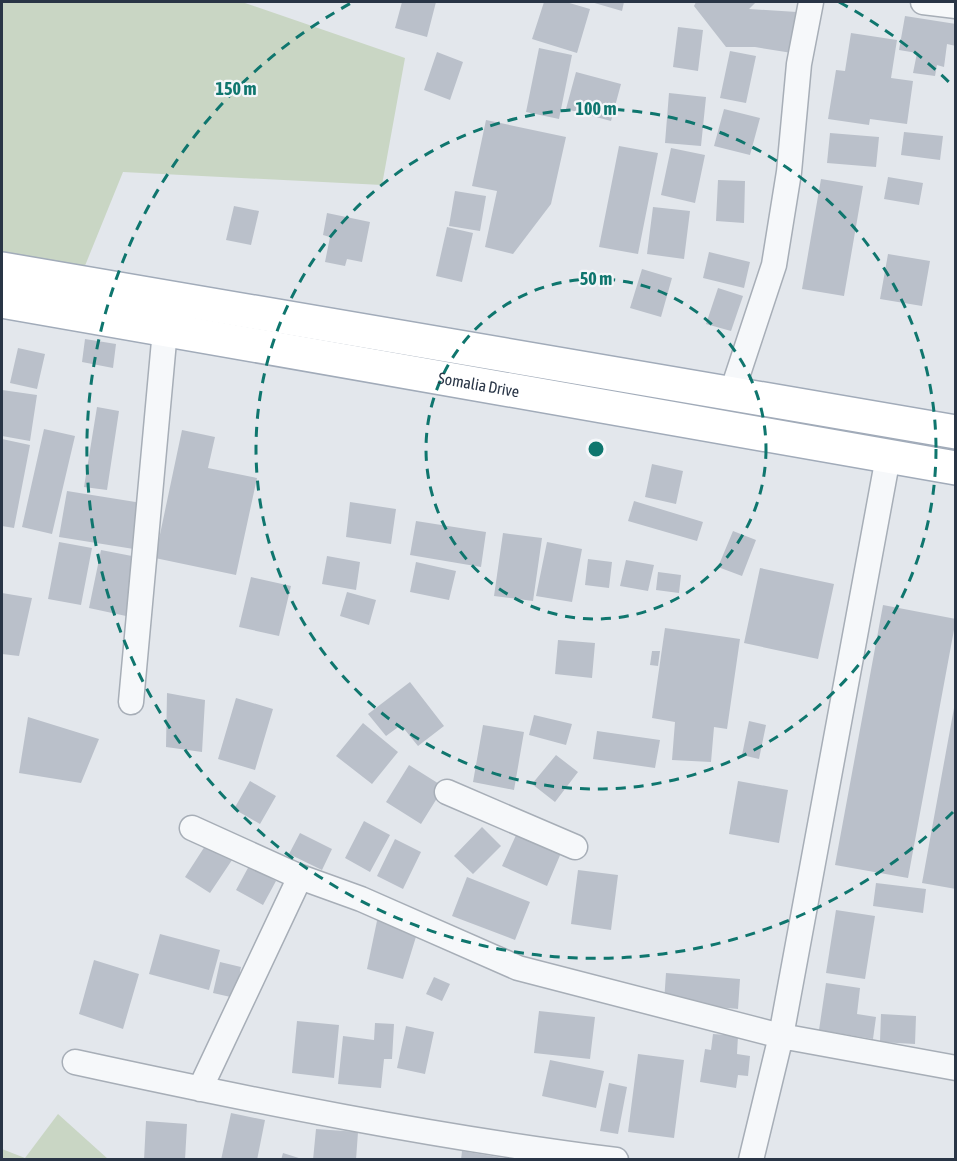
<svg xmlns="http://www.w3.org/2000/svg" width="957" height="1161" viewBox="0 0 957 1161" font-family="'Asap Condensed',sans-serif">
<rect width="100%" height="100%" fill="#e3e7ec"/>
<path fill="#c9d6c4" d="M2 2H242L405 58 382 185 123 172 78 283 2 269Z
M58 1114 108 1159H2V1149L25 1158Z"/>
<path fill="#bac0ca" d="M402 2H436L427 37 395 28Z
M544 2H566L590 9 577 53 532 39Z
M591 2H624L622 11Z
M696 2H756L749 9 797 12 792 53 755 47H726L694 6Z
M905 16 956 24V46L947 44 944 67 937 65 935 76 913 73 917 53 899 50Z
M678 27 703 30 698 71 673 67Z
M851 33 897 40 891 78 913 81 907 124 870 119 869 125 828 119 836 70 845 71Z
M539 48 572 55 559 119 526 112Z
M730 51 756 56 746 103 720 98Z
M437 52 463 62 450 100 424 90Z
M576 72 621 84 611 121 566 109Z
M669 93 706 97 701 146 665 143Z
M724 109 760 118 750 155 714 146Z
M486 120 566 137 551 204 513 254 485 247 497 191 472 186Z
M904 132 943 136 940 160 901 155Z
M830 133 879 137 876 167 827 163Z
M619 146 658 153 638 254 599 247Z
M671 148 705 155 695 203 661 195Z
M888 177 923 183 919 205 884 199Z
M821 179 863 186 844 296 802 289Z
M718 180 745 181 744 223 716 221Z
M455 191 486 196 480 231 449 226Z
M234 206 259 211 251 245 226 240Z
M653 207 690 211 684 259 647 254Z
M327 213 370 222 362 262 347 259 345 266 325 262 330 237 323 235Z
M447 227 473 233 462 282 436 276Z
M709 252 750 262 744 288 703 278Z
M888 254 930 261 922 306 880 299Z
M642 269 672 278 661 317 630 308Z
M718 288 743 296 731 331 706 324Z
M85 339 116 344 113 368 82 362Z
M18 348 45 354 37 389 10 383Z
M2 390 37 395 30 441 2 436Z
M97 407 119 411 107 490 84 487Z
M44 429 75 436 52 534 22 527Z
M182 430 215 437 208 468 257 478 236 575 155 558Z
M2 439 30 445 14 528 2 526Z
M652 464 683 471 676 504 645 497Z
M67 491 148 504 140 550 59 537Z
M634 501 703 522 697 541 628 521Z
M350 502 396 509 391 544 346 537Z
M416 521 486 532 481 567 410 555Z
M733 531 756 540 742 576 718 567Z
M503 533 542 538 533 601 494 596Z
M59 542 92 548 81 605 48 599Z
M547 542 582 549 572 602 536 596Z
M101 550 137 557 126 616 89 608Z
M327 556 360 562 356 590 322 584Z
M588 559 612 562 609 588 585 585Z
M626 560 654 565 648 591 620 586Z
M416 562 456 571 449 600 410 592Z
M760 568 834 584 818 659 744 643Z
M658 572 681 575 679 593 656 590Z
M251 577 291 586 279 636 239 627Z
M347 592 376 600 369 625 340 616Z
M2 593 32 598 19 656 2 654Z
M883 605 956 619 908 878 835 865Z
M665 628 740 639 727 729 714 727 711 762 672 760 675 722 652 718Z
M558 640 595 643 592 678 555 674Z
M652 651H660L658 666 650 665Z
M410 682 444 726 418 746 401 725 386 736 368 714Z
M167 693 205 700 202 752 166 747Z
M236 698 273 709 255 770 218 759Z
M954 708H956V889L922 883Z
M534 715 572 724 566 745 529 735Z
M28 717 99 739 81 783 19 773Z
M749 721 766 725 759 759 742 755Z
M363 723 398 752 372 784 336 756Z
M483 725 524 732 514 790 473 782Z
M597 731 660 740 655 768 593 759Z
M556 755 578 772 555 802 532 784Z
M409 765 444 787 421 824 386 802Z
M250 781 276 796 260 824 234 809Z
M738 781 788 790 779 843 729 834Z
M364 821 390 835 370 872 345 858Z
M482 827 501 846 473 874 454 856Z
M300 833 332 849 322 870 289 854Z
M517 833 561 853 547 886 502 866Z
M395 839 421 852 403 889 377 876Z
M207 843 232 860 210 893 185 877Z
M249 866 276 881 263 905 236 890Z
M578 870 618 875 611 930 571 924Z
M467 877 530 902 515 940 452 916Z
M876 883 926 889 923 913 873 906Z
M836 910 875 916 865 979 826 973Z
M378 916 419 927 403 979 367 969Z
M160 934 220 950 209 990 149 974Z
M94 960 139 974 123 1029 79 1014Z
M220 962 241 967 235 998 213 993Z
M666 973 740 979 738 1009 664 1002Z
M434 977 450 984 442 1001 426 994Z
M826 983 860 988 857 1014 876 1017 873 1039 819 1030Z
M539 1011 595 1017 590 1059 534 1053Z
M881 1014 916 1016 915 1044 880 1042Z
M297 1021 339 1025 334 1078 292 1073Z
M375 1023 394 1024 392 1059H384L381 1088 338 1084 343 1036 374 1040Z
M406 1026 434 1032 425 1074 397 1068Z
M713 1034 738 1036 737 1054 750 1056 748 1076 738 1075 736 1088 700 1082 705 1049 711 1050Z
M638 1054 684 1060 674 1138 628 1132Z
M550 1060 604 1071 596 1108 542 1096Z
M609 1083 627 1087 618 1134 600 1131Z
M231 1113 265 1120 257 1160H221Z
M146 1121 187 1124 185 1160H144Z
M316 1129 358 1132 356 1160H313Z
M462 1151 503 1158V1160H461Z
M283 1153 302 1159V1160H281Z"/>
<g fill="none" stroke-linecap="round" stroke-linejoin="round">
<defs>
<path id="street" d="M923 2 956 6
M732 392 774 265 789 172 799 64 811 2
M131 702 165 330
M447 792 575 847
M192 828 300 877 361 899 518 968 781 1036 956 1068
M75 1062C254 1101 434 1137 616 1160
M200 1089 300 877
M751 1160 781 1036 888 457"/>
<g id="primary">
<path d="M2 269 956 432"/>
<path id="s1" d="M2 301 956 468"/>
</g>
</defs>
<use href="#street" stroke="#a7aeb7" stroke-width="27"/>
<use href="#primary" stroke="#a1abb9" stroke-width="36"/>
<use href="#street" stroke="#f6f8fa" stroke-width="24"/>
<use href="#primary" stroke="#fff" stroke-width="33"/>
</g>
<g fill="none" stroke="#0f766e" stroke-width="3" stroke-dasharray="10 8">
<circle cx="596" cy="449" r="170"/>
<circle cx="596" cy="449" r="340"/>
<path d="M953 812A509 509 0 1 1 353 2M839 2A509 509 0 0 1 953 86"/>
</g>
<g text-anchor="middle" stroke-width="4.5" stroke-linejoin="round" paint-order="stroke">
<g font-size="16" fill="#293546" stroke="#f3f6f9">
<text dy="6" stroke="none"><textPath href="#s1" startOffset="484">Somalia Drive</textPath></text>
</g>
</g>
<circle cx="596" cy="449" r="9" fill="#0f766e" stroke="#f3f6f9" stroke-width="3"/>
<g font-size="18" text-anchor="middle" font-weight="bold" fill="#0f766e" stroke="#f3f6f9" stroke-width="4.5" stroke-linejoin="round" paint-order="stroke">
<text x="236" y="95">150 m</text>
<text x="596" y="115">100 m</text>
<text x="596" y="285">50 m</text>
</g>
<rect width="957" height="1161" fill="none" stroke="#293546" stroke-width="6"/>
</svg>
